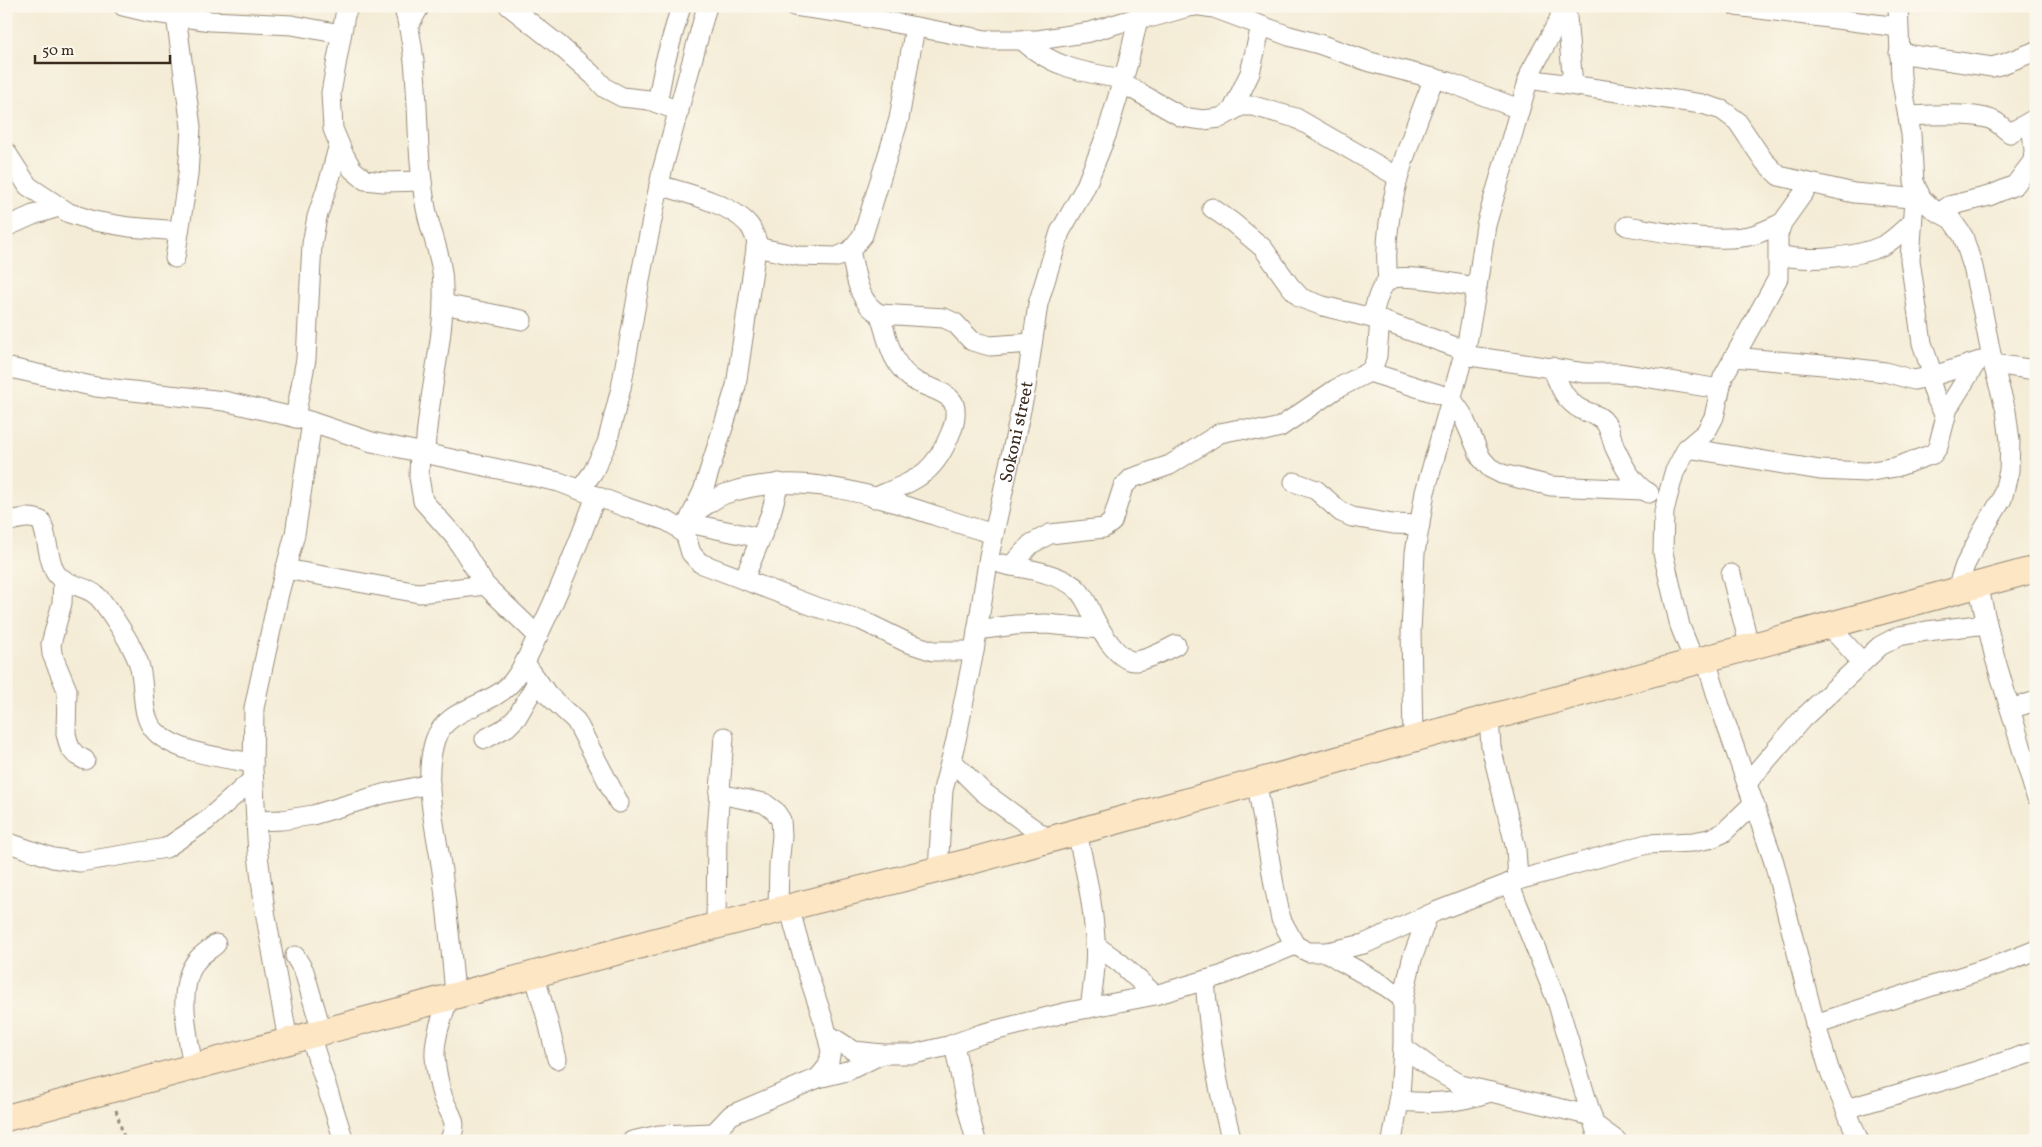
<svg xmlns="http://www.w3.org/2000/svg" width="2042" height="1147" viewBox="0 0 2042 1147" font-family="Vollkorn,serif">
<rect width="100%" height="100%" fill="#fbf7ec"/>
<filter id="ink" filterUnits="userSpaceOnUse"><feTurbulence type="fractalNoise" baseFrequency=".02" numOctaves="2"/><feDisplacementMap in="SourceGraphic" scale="10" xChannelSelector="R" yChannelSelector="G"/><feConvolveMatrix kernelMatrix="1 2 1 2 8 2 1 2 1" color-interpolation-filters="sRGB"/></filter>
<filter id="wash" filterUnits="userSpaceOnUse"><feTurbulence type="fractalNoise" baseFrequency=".0096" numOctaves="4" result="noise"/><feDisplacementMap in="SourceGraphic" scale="20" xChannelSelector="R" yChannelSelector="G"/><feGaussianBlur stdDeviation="1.12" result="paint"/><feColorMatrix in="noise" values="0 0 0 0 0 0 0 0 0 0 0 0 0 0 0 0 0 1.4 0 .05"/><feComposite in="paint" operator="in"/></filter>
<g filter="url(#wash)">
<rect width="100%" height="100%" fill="#f4ecd6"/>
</g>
<g filter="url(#ink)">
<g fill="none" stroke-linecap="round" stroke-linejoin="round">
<defs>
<g id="street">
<path d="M123 6 148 12 211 21 292 25 341 34"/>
<path d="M349 6 345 15 331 93 333 129 343 153 352 169 365 180 384 182 422 181"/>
<path d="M403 6C420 59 415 117 421 172 423 193 426 215 433 235 438 253 443 268 443 287 445 343 427 397 425 453"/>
<path d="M509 6 560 46 594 76 605 88 622 97 649 100 679 111"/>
<path d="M794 6 836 12 986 40H1038L1090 32 1139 17H1153L1188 7 1196 6"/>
<path d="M1200 6 1214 8 1289 36 1319 44 1370 62 1448 82 1519 109"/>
<path d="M1566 6 1573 85"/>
<path d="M1736 6 1898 27"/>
<path d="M1898 6 1901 77 1911 134 1914 182 1922 199 1934 210 1951 219 1963 236 1973 267 1983 313 1993 364 2006 411 2010 441 2009 471 2002 499 1982 532 1965 565 1956 591"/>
<path d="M409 25 420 6"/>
<path d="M1022 40C1051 67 1085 73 1123 79"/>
<path d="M1899 53 1992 67 2003 64 2036 51"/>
<path d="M1528 79 1702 104 1722 110 1737 121 1764 161 1779 176 1854 193 1922 199"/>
<path d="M1122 83 1182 117 1203 120 1220 118 1241 106H1253L1296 118 1398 177"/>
<path d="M657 103 665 62 681 6"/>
<path d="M1232 111 1250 73 1261 26"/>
<path d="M1908 116C1927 115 1978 112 1994 121 2000 124 2004 129 2010 133L2036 118"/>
<path d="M6 152 28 186 69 213 94 221 129 227 179 231"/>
<path d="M659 185C685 193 730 203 748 224 753 229 754 235 757 242L736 386 703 491 683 533"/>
<path d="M1914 199 1910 260 1922 343 1933 376"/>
<path d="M1212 208 1232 222 1263 248 1290 286 1301 298 1323 306 1380 320 1464 350"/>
<path d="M1939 213 1949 206 1989 196 2015 185 2033 161 2034 150 2032 131 2036 120"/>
<path d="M1627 226C1664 232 1717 244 1753 235 1763 232 1773 227 1782 223"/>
<path d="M6 227 33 215 59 207"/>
<path d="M756 247 799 256 837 257 850 251 863 235 899 119 915 27"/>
<path d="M850 251C856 273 857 303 880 314L944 318 955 323 972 341 990 346 1032 343"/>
<path d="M1779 255C1807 262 1855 258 1882 246 1893 241 1903 230 1912 222"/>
<path d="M175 258 188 175 191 127 176 16"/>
<path d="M1388 281C1380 210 1409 142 1434 78"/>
<path d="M443 304 522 320"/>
<path d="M1372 318C1375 307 1379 286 1389 280 1403 272 1460 285 1477 287"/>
<path d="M1463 355 1585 373H1618L1651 378 1720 389"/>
<path d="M1734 357 1834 366 1885 372 1914 380 1933 376 1980 361"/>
<path d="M1993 364 2036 370"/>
<path d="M6 367 96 387 224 401 306 420 372 442 559 482 625 507 667 521 677 527 686 536 691 553 700 563 816 607 861 620 906 642 933 651H974"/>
<path d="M1552 367C1559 385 1564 401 1582 410 1589 413 1597 414 1603 420 1611 428 1611 439 1615 448 1623 465 1633 485 1649 493"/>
<path d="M1369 372 1451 398 1462 414 1481 458 1490 468 1502 474 1551 486 1642 490"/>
<path d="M1929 377 1935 396 1945 416"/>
<path d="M295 418 306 359 312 244 317 217 330 178 339 144"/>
<path d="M1687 448 1820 470 1866 472 1896 467 1933 454 1938 447 1948 408 1976 363"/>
<path d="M420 452 419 477 423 501 455 537 485 585 538 636"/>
<path d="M1294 482 1316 490 1341 512 1352 517 1393 524 1420 525"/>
<path d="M580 490 593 472 607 443 621 388 642 269 662 171 707 6"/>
<path d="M874 498C915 480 934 476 951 432 955 424 957 410 953 402 946 391 928 388 917 382 892 369 887 338 880 314"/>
<path d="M692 514C703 508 714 498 725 494 815 463 908 510 994 534"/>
<path d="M6 522C19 519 29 515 41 521 48 537 47 556 55 572 63 586 86 585 97 596 106 604 125 635 131 646 134 652 137 658 139 664 146 685 139 716 156 732 177 753 225 758 253 763"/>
<path d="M688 523 760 538"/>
<path d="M1002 564C1025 569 1055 572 1075 587 1083 594 1089 606 1093 616 1100 630 1119 663 1136 661 1150 659 1164 651 1176 645"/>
<path d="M1011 566 1031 544 1050 534 1104 528 1112 522 1123 487 1132 478 1170 465 1220 433 1240 429 1264 431 1280 427 1336 389 1369 372 1373 367 1377 356 1380 320"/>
<path d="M285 569 419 593 485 585"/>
<path d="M1731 574 1750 648"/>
<path d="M63 579 62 603 51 644 52 654 67 690 66 734 70 748 76 755 85 760"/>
<path d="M744 579 771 513 779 483"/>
<path d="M1978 585 1995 658 2036 796"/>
<path d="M1829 626 1862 662"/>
<path d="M977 630 1015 625 1046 624 1100 629"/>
<path d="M1706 660 1720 706 1774 862 1812 1012 1829 1069 1859 1141"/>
<path d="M525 663 548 695 576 721 619 803"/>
<path d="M1695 663 1680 626 1663 553 1664 512 1667 499 1674 473 1687 448 1706 432 1714 417 1723 377 1778 278V235L1782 223 1810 184"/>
<path d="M2010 709 2036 701"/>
<path d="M1489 718 1491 747 1516 849 1518 880"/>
<path d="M485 739 507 727 517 717 537 682"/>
<path d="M1413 739 1411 630 1415 553 1425 492 1467 343 1477 287 1486 225 1531 71 1559 20 1562 6"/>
<path d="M951 760 983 792 1049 840"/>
<path d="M1747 783 1802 719 1880 646 1899 636 1927 631 1987 624"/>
<path d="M1257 784 1274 885 1281 919 1295 945 1308 952H1327L1364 944 1435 912 1515 881 1647 844 1693 842 1709 839 1723 833 1754 803"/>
<path d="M719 794 764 803 775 811 781 820 782 836 779 865 778 909"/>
<path d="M256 821 282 820 313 815 383 794 430 784"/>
<path d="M1077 833C1085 868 1093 903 1095 939 1097 962 1093 985 1090 1008"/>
<path d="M6 842 53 858 80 862 166 848 206 821 253 779"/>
<path id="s1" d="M938 870 943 790 956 740 974 651 989 556 1026 387 1038 304 1060 232 1085 188 1107 133 1128 63 1141 6"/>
<path d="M1509 883 1557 1001 1599 1141"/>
<path d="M716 925 717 831 724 737"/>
<path d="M1095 945 1119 962 1155 995"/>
<path d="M1327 952 1339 960 1387 987 1403 999"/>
<path d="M295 956 304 971 322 1032"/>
<path d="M534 974 548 1022 557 1059"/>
<path d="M1205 980C1209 1035 1217 1088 1232 1141"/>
<path d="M455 995C452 954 447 913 442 871 436 829 422 781 435 740 446 707 491 707 512 682 524 668 531 649 539 633 561 588 579 542 596 496"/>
<path d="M1815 1024 2003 963 2036 950"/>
<path d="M827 1034 854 1051 882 1054H914L948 1046 981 1034 1068 1012 1155 995 1223 975 1295 945"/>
<path d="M310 1035 344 1141"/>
<path d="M288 1041 265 911 258 855 253 769 254 708 279 593 295 534 312 422"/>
<path d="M954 1044 966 1103 976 1141"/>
<path d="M1403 1047 1433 1069 1461 1085 1592 1116"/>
<path d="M193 1067C188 1036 175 985 198 959 203 953 211 949 216 944"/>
<path d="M818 1078 847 1071 882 1054"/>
<path d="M1399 1101C1435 1104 1456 1103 1491 1092"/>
<path d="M1846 1109 1980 1070 2036 1051"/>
<path d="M1595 1125 1617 1141"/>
<path d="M449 1141C460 1121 450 1116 443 1098 439 1085 436 1070 435 1057 434 1036 443 1016 449 997"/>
<path d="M632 1141 659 1135 714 1133"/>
<path d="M712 1141 714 1133 731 1115 818 1078 828 1066 831 1051 824 1022 806 968 789 907"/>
<path d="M1392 1141 1400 1096 1403 1047V999L1412 959 1428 915"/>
</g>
<path id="secondary" d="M6 1118 656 941 968 862 1485 719 2036 569"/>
</defs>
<use href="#street" stroke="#988b7a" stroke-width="21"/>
<use href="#secondary" stroke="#988b7a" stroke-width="28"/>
<path stroke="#988b7a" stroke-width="3" stroke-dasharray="4 4" stroke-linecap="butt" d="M116 1110 125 1141"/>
<use href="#street" stroke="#fff" stroke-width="19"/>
<use href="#secondary" stroke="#fce6c4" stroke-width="26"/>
</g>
</g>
<g text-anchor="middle" stroke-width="5" stroke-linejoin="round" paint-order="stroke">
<g font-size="18" fill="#3b2a1e" stroke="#fbf7ec">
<text dy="6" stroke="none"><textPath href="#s1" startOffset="446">Sokoni street</textPath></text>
</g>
</g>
<rect width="2042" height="1147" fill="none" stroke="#fbf7ec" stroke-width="25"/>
<path d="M35 55v8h135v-8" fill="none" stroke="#3b2a1e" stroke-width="2.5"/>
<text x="42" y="55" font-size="15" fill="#3b2a1e" stroke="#fbf7ec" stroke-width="4" paint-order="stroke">50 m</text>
</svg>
